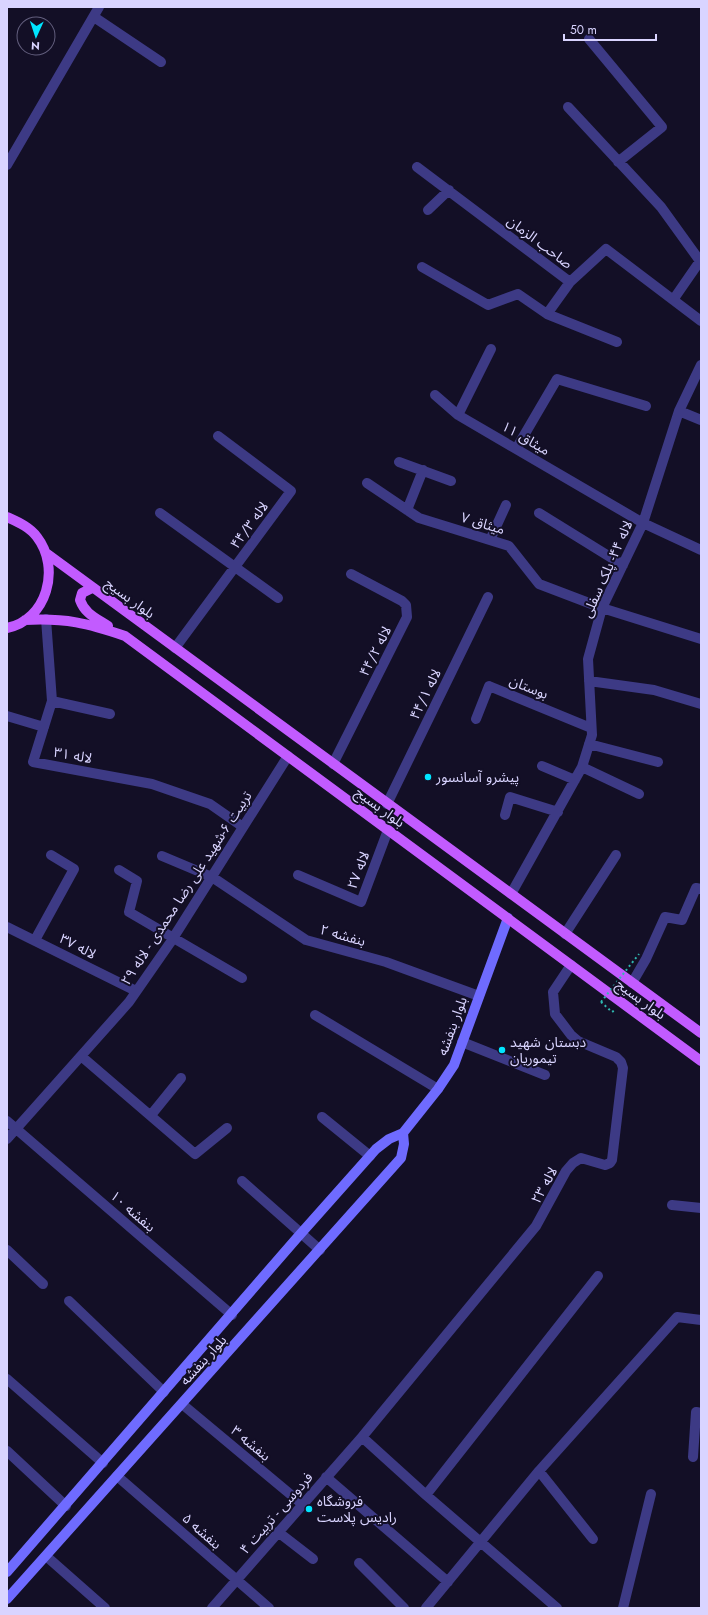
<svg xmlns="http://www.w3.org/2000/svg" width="708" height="1615" viewBox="0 0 708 1615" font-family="Jost,'Noto Sans Arabic',sans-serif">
<rect width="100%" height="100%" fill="#130f26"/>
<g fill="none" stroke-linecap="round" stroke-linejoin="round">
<path stroke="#2fb8b0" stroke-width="2" stroke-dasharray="2 3" stroke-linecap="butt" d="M601 1002 612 1012 615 1010"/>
<path stroke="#3d3a85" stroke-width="10" d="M94 17 161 62
M589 39 662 127 618 162
M568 107 661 207 700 261 673 300
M7 165 99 7
M417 167 570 282 606 249 701 321
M428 210 449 190
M422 267 488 305 518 294 547 314 570 282
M547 314 617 342
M491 349 458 415 643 523 701 550
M435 395 458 415
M679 411 701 420
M516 449 557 379 646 406
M399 462 451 481
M367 483 419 518 509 546 539 584 602 608 701 639
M407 510 423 470
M160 513 278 598
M539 513 623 565
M490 540 506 505
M46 619 52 701 33 762 152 784 210 804 243 827
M175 648 291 491 218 436
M589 681 654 690 701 704
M52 701 110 714
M7 716 44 727
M476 719 489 686 591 728
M589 744 658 762
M333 764 407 617 406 605 402 601 351 574
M542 766 575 780
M582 767 639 794
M387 804 488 597
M505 815 510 797 558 812
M162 856 212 877 306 940 386 962 479 996
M119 870 137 881 129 912 242 978
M298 875 361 902 388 830
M511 894 582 767 592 735 588 659 602 608 643 523 679 411 701 365
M7 927 136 991
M565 934 616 855
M35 940 74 869 51 855
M632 983 646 959 665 917 682 920 696 888 701 889
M315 1015 438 1089
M462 1042 545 1075
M81 1056 195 1154 227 1128
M151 1115 181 1078
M322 1117 370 1156
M7 1121 232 1315
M7 1139 129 1002 170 943 288 756
M242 1181 320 1250
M672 1205 701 1208
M7 1250 43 1284
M69 1301 164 1392
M7 1379 103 1463
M182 1404 302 1504
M362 1437 426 1495 557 1608
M7 1451 66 1506
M693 1457 696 1412 701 1413
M539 1471 593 1539
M117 1476 269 1608
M326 1477 448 1582
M426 1495 598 1276
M278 1532 313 1559
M46 1556 105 1608
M359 1563 404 1608
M212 1608 362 1437 536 1226 566 1171 573 1163 581 1158 605 1165 610 1163 612 1160 623 1068 621 1062 616 1057 578 1041 571 1035 555 1014 553 992 571 965
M426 1608 539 1471 677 1317 701 1320
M623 1608 651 1494"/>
<path stroke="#6f6bff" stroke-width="10" d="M7 1572 296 1239 376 1149 389 1139 403 1133 438 1089 454 1065 508 918
M7 1599 401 1158 404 1144 403 1133"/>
<path stroke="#c25bff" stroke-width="10" d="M7 517C18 522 30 527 37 537 61 568 47 620 7 628
M46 553 701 1033
M92 588 82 593 80 600C85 614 96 618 108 626
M25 620C66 618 87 623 125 636L701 1061"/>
<path stroke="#2fb8b0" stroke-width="2" stroke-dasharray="2 3" stroke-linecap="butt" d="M601 1002 639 954"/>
</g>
<g fill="#00e5ff" stroke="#130f26" stroke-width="1.5">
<circle cx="428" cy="777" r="4"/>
<circle cx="502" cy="1050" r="4"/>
<circle cx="309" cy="1509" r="4"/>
</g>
<g text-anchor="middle" stroke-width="4" stroke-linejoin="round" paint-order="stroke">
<g font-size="14" fill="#d9d4ff" stroke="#130f26">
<text transform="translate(540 242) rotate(37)" y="5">صاحب الزمان</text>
<text transform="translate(526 438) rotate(30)" y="5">میثاق ۱۱</text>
<text transform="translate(483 523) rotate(17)" y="5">میثاق ۷</text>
<text transform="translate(249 525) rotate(-54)" y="5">لاله ۴۴/۳</text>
<text transform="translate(607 569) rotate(-66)" y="5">لاله ۴۴- پلک سفلی</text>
<text transform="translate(130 598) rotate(36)" y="5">بلوار بسیج</text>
<text transform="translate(375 651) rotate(-63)" y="5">لاله ۴۴/۲</text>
<text transform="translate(529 687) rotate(22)" y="5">بوستان</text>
<text transform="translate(425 694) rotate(-64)" y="5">لاله ۴۴/۱</text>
<text transform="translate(73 755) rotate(10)" y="5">لاله ۳۱</text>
<text transform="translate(380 807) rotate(36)" y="5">بلوار بسیج</text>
<text transform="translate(358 870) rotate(-69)" y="5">لاله ۲۷</text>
<text transform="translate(186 888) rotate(-57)" y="5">تربیت ۶-شهید علی رضا محمدی - لاله ۲۹</text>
<text transform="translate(343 935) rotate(16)" y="5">بنفشه ۲</text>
<text transform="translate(78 946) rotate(27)" y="5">لاله ۳۷</text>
<text transform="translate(641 999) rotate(36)" y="5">بلوار بسیج</text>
<text transform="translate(452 1026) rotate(-70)" y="5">بلوار بنفشه</text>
<text transform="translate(544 1185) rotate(-61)" y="5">لاله ۲۳</text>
<text transform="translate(133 1211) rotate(41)" y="5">بنفشه ۱۰</text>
<text transform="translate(203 1360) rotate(-48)" y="5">بلوار بنفشه</text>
<text transform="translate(251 1443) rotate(40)" y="5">بنفشه ۳</text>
<text transform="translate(276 1513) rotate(-49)" y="5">فردوسی - تربیت ۴</text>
<text transform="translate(202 1531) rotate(41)" y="5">بنفشه ۵</text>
</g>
<g font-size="14" fill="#d9d4ff" stroke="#130f26" text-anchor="start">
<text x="436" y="782">پیشرو آسانسور</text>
<text x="510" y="1047">دبستان شهید<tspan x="510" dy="16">تیموریان</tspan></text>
<text x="317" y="1506">فروشگاه<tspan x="317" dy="16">رادیس پلاست</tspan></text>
</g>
</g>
<rect width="708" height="1615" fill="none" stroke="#d9d4ff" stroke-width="16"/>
<g transform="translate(36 36) rotate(183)"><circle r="19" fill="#130f26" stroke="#625e7d"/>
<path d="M0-3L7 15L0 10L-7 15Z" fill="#00e5ff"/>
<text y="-6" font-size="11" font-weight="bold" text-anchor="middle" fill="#d9d4ff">N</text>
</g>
<path d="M564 34v6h92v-6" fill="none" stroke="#d9d4ff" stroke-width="2"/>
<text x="570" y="34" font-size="12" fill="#d9d4ff" stroke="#130f26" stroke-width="3" paint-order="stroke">50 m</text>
</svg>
